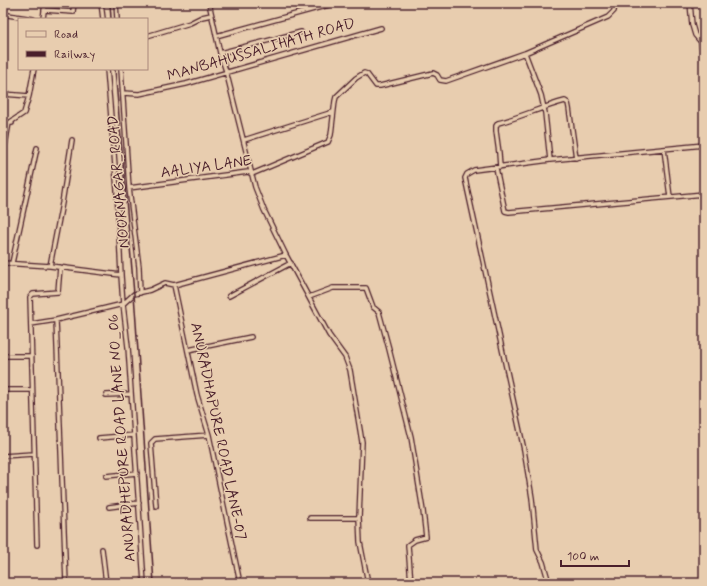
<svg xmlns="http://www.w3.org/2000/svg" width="707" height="586" viewBox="0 0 707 586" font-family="Mynerve,sans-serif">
<rect width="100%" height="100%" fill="#e8cdaf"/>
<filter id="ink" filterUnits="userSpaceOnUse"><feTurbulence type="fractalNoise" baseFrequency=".025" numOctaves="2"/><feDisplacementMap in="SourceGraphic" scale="8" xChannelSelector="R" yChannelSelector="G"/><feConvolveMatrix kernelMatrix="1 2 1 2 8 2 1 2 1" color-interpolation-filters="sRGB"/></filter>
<g filter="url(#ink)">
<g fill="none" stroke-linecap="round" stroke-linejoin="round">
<defs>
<path id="minor" d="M101 3 103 19
M116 3 117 19
M209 3 220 53 226 71 255 187 264 210 286 255 329 335 345 357 350 370 362 442 359 518 360 542 368 583
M690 3 692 25 695 35 701 42 704 63
M44 10 73 12 74 3
M8 15 33 19
M43 19 45 3
M147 36 190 23 202 17 211 15
M216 36 336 3
M220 53 301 32
M525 53 541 95 545 113 550 160
M107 69 117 190 121 275
M121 69 129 188 139 267 140 293
M123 93 139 94 186 84 381 28
M3 94 29 96 34 69
M12 123H9L24 113 29 96
M244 140 333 112
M664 149 670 197
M3 157 9 123
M500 167 499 153 496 131V126L498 123C521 117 542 107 565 101L568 103 569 108 576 158
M496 168 505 211 509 212 704 194
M129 188 248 172 252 174 328 142 331 135 335 101 336 97 356 78 364 73 367 74 376 86H380L433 73 437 75 440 80 446 81 525 53 608 17 614 11 615 3
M3 263 50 266 121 275 123 304 56 320 31 324
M12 263 37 148
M50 266 62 203 72 140
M174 285 197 395 209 435 240 583
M229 296 291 263
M309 297 333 288H366L373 307 379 312 389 349 411 437 423 511 426 537 415 540 408 545 411 583
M56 320 66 583
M188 350 251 337
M3 356H32
M3 390H32
M106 395 131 394
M99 438 134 435
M3 456 33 454
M106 476 137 473
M156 506 151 443 155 439 209 435
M109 507 139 503
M310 518H359
M37 545 30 297 33 294 58 292 60 267
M102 549 106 583
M144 583 128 347 123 304 134 294 150 290 165 283 174 285 286 255
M549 583 543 562 537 550 532 498 524 450 465 178 467 174 474 170 550 160 704 145"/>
</defs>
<use href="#minor" stroke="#4a1f2b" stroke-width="6"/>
<use href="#minor" stroke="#e8cdaf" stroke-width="3.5"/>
<path stroke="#4a1f2b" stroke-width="1.5" d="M110 3 111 19
M115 69 134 294 154 583"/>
</g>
</g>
<g text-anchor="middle" stroke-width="3" stroke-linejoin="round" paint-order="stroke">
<g font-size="15" fill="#4a1f2b" stroke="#e8cdaf">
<text transform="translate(261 49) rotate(-16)" y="5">MANBAHUSSALIHATH ROAD</text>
<text transform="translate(206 166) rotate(-8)" y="5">AALIYA LANE</text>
<text transform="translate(118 182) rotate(-95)" y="5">NOORNAGAR_ROAD</text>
<text transform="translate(219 431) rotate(78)" y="5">ANURADHAPURE ROAD LANE-07</text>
<text transform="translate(121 438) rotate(-94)" y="5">ANURADHEPURE ROAD LANE NO_06</text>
</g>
</g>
<rect width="707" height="586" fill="none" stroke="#e8cdaf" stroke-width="16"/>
<rect x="8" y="8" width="691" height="570" fill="none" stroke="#4a1f2b" stroke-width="1.5" filter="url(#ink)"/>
<rect x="18" y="18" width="130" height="52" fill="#e8cdaf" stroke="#a9877a"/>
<rect x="26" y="31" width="20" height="6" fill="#e8cdaf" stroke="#a9877a"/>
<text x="54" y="38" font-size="12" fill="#4a1f2b">Road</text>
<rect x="26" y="51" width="20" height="6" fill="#4a1f2b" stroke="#a9877a"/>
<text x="54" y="58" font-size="12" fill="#4a1f2b">Railway</text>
<path d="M561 560v6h68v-6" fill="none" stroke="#4a1f2b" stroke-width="2"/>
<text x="567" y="560" font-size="12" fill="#4a1f2b" stroke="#e8cdaf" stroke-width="3" paint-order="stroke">100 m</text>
</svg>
